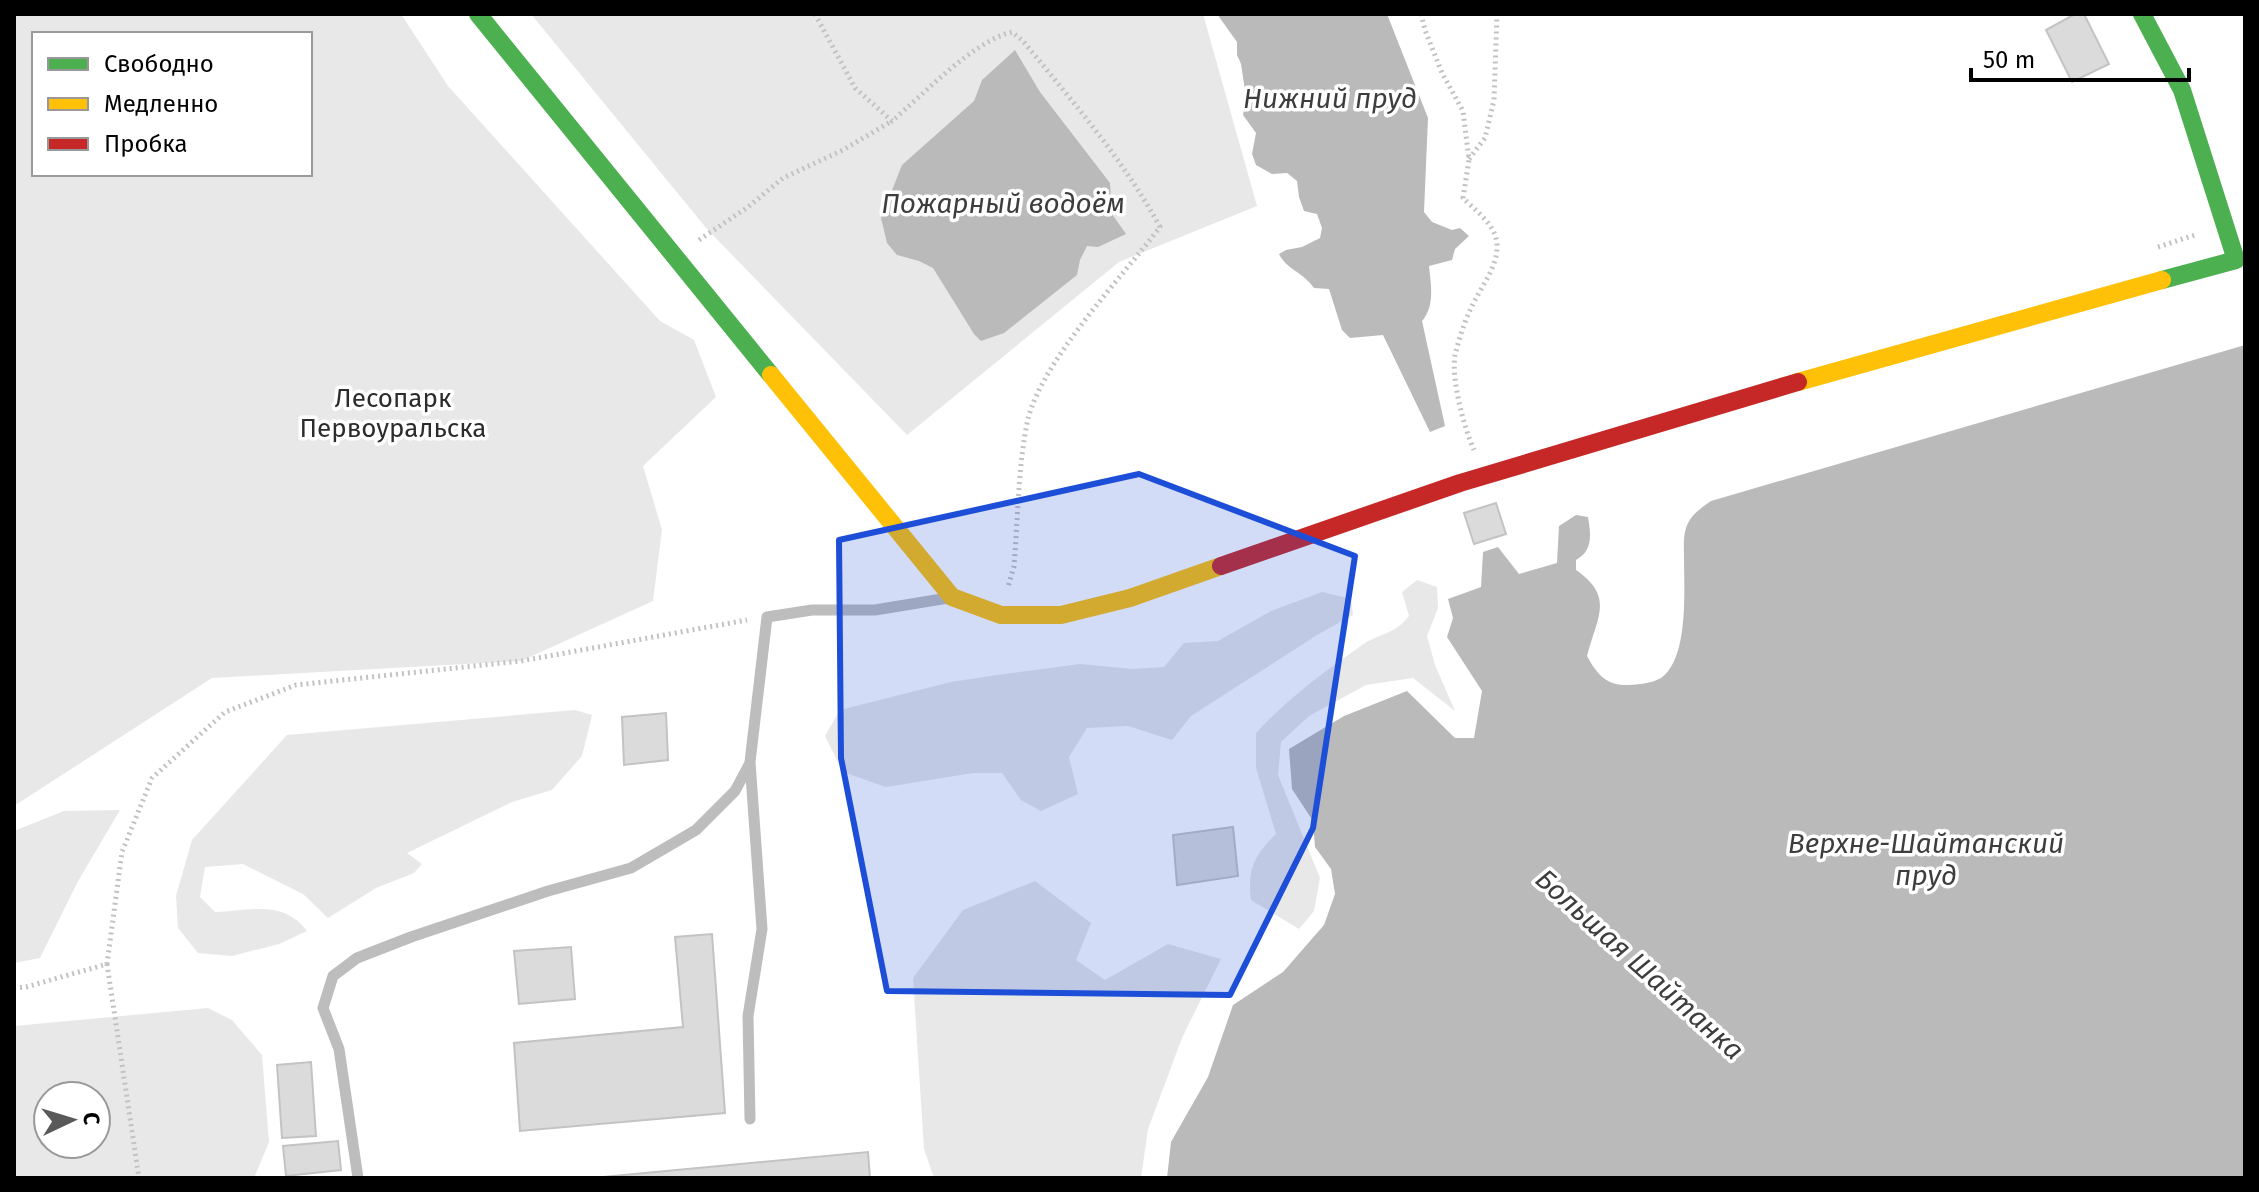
<svg xmlns="http://www.w3.org/2000/svg" width="2259" height="1192" viewBox="0 0 2259 1192" font-family="'Fira Sans',sans-serif">
<rect width="100%" height="100%" fill="#fff"/>
<path fill="#e8e8e8" fill-rule="evenodd" d="M14 14H401L448 86 660 321 694 340 716 397 643 466 662 530 653 601 521 661 212 678 14 806ZM310 34V174H34V34Z
M531 14H1203L1257 206 1119 262 907 435 707 229Z
M1417 580 1437 587 1438 608 1427 636 1435 665 1455 711 1413 678 1366 685 1309 716 1281 742 1278 775 1320 878 1314 911 1299 929 1251 900C1247 870 1254 855 1276 834L1256 768V733C1287 699 1324 672 1362 645 1380 633 1394 635 1409 616L1402 592Z
M1322 592 1351 599 1353 615 1317 635 1191 716 1172 740 1128 726 1087 728 1069 757 1078 794 1041 811 1021 800 1002 773H973L886 787 843 772 825 736 840 710 951 682 1004 674 1080 664 1133 669 1164 667 1184 643 1218 641 1271 611Z
M575 710 592 715 582 756 552 790 512 802 407 853 422 864 414 873 376 888 328 918 303 894 243 864 205 867 200 897 215 912C250 911 283 899 307 931L279 944 232 956 198 953 178 928 176 896 192 840 287 735Z
M120 810 77 883 40 958 14 963V831L64 811Z
M1035 881 1091 923 1076 960 1105 980 1168 944 1221 959 1182 1038 1148 1129 1141 1178H934L924 1149 913 978 963 910Z
M208 1008 232 1020 262 1055 269 1142 254 1178H14V1026ZM96 1096V1144H48V1096Z"/>
<path fill="#bababa" d="M1217 14H1387L1428 118 1424 212 1432 222 1452 230 1460 228 1469 236 1455 249 1452 260 1429 266C1431 285 1435 306 1422 321L1445 426 1430 432 1383 335 1350 338 1342 330 1329 289 1314 288C1303 272 1286 269 1279 254L1286 250 1302 247 1320 238 1322 228 1317 214 1304 211 1299 197 1297 181 1287 173 1272 174 1256 165 1252 154 1256 133 1243 115 1246 97 1241 64 1237 55V42Z
M1015 50 1040 92 1110 183 1112 214 1126 234 1098 247 1087 246 1080 260 1077 275 1004 333 981 341 974 334 933 268 919 261 897 255 887 243 881 218 902 165 974 101 982 80Z
M2245 345V1178H1167L1171 1142 1208 1077 1233 1005 1283 972 1324 925 1335 894 1331 869 1315 847 1313 821 1292 789 1289 749 1344 716 1407 691 1455 738H1474L1482 691 1447 637 1453 618 1448 599 1481 587 1483 552 1498 547 1519 574 1557 563 1559 526 1576 515 1588 517C1591 534 1593 551 1576 560V570C1615 597 1597 617 1587 656 1595 671 1605 685 1624 685 1636 685 1650 684 1661 678 1689 659 1684 589 1684 559 1684 549 1683 537 1686 528 1691 514 1700 509 1711 501Z"/>
<path fill="#dbdbdb" stroke="#c3c3c3" stroke-width="2" d="M2075 14H2084L2109 64 2072 82 2046 30Z
M1496 503 1506 534 1474 544 1464 513Z
M666 713 668 760 624 765 622 717Z
M1233 827 1238 876 1177 885 1173 835Z
M712 934 725 1113 520 1131 514 1043 683 1027 675 937Z
M571 947 575 999 519 1004 514 951Z
M311 1062 316 1136 282 1138 277 1065Z
M338 1141 341 1170 286 1176 283 1146Z
M868 1152 870 1178H592Z"/>
<g fill="none" stroke-linecap="round" stroke-linejoin="round">
<path stroke="#c2c2c2" stroke-width="5" stroke-dasharray="2 4" stroke-linecap="butt" d="M815 14 855 88 892 121C923 95 973 41 1012 32L1023 41C1072 101 1123 159 1160 227 1122 277 1042 361 1028 419 1018 464 1018 519 1014 566L1008 587
M1421 14 1425 30 1442 73 1463 111 1469 160 1463 198C1473 208 1490 221 1495 235 1504 260 1481 286 1471 308 1464 323 1459 339 1455 355 1451 379 1464 428 1474 450
M1469 159 1485 138 1494 100 1497 14
M699 240 748 207 783 178 843 150 892 121
M2158 247 2198 234
M107 964 139 1178
M14 988 26 987 107 964 122 852 152 778 225 712 296 685 521 661 747 620"/>
<path stroke="#bdbdbd" stroke-width="11" d="M750 1119 748 1016 762 929 750 762 767 617 812 610H875L948 598
M358 1178 339 1049 323 1008 333 976 357 958 411 937 548 891 631 868 696 830 735 791 750 763"/>
<path stroke="#4caf50" stroke-width="18" d="M478 14 771 375
M2142 14 2182 90 2236 260 2162 280"/>
<path stroke="#ffc107" stroke-width="18" d="M771 375 952 597 1001 615H1061L1130 598 1221 566
M1798 382 2162 280"/>
<path stroke="#c62828" stroke-width="18" d="M1221 566 1460 483 1798 382"/>
</g>
<path fill="#1d4ed8" fill-opacity="0.2" stroke="#1d4ed8" stroke-width="6" stroke-linejoin="round" d="M1139 474 1355 556 1313 828 1230 995 887 991 841 758 839 540Z"/>
<g text-anchor="middle" stroke-width="7" stroke-linejoin="round" paint-order="stroke">
<g font-size="26" fill="#2c2c2c" stroke="#fff">
<text x="393" y="407">Лесопарк<tspan x="393" dy="30">Первоуральска</tspan></text>
</g>
<g font-size="28" font-style="italic" fill="#3d3d3d" stroke="#fff">
<text x="1330" y="108">Нижний пруд</text>
<text x="1003" y="213">Пожарный водоём</text>
<text x="1926" y="853">Верхне-Шайтанский<tspan x="1926" dy="32">пруд</tspan></text>
<text transform="translate(1640 964) rotate(42)" y="10">Большая Шайтанка</text>
</g>
</g>
<rect width="2259" height="1192" fill="none" stroke="#000000" stroke-width="32"/>
<rect x="32" y="32" width="280" height="144" fill="#ffffff" stroke="#999999" stroke-width="2"/>
<rect x="48" y="58" width="40" height="12" fill="#4caf50" stroke="#999999" stroke-width="2"/>
<text x="104" y="72" font-size="24" fill="#000000">Свободно</text>
<rect x="48" y="98" width="40" height="12" fill="#ffc107" stroke="#999999" stroke-width="2"/>
<text x="104" y="112" font-size="24" fill="#000000">Медленно</text>
<rect x="48" y="138" width="40" height="12" fill="#c62828" stroke="#999999" stroke-width="2"/>
<text x="104" y="152" font-size="24" fill="#000000">Пробка</text>
<g transform="translate(72 1120) rotate(86)"><circle r="38" fill="#ffffff" stroke="#999999" stroke-width="2"/>
<path d="M0-6L14 30L0 20L-14 30Z" fill="#595959"/>
<text y="-12" font-size="22" font-weight="bold" text-anchor="middle" fill="#000000">С</text>
</g>
<path d="M1971 68v12h218v-12" fill="none" stroke="#000000" stroke-width="4"/>
<text x="1983" y="68" font-size="24" fill="#000000" stroke="#ffffff" stroke-width="6" paint-order="stroke">50 m</text>
</svg>
